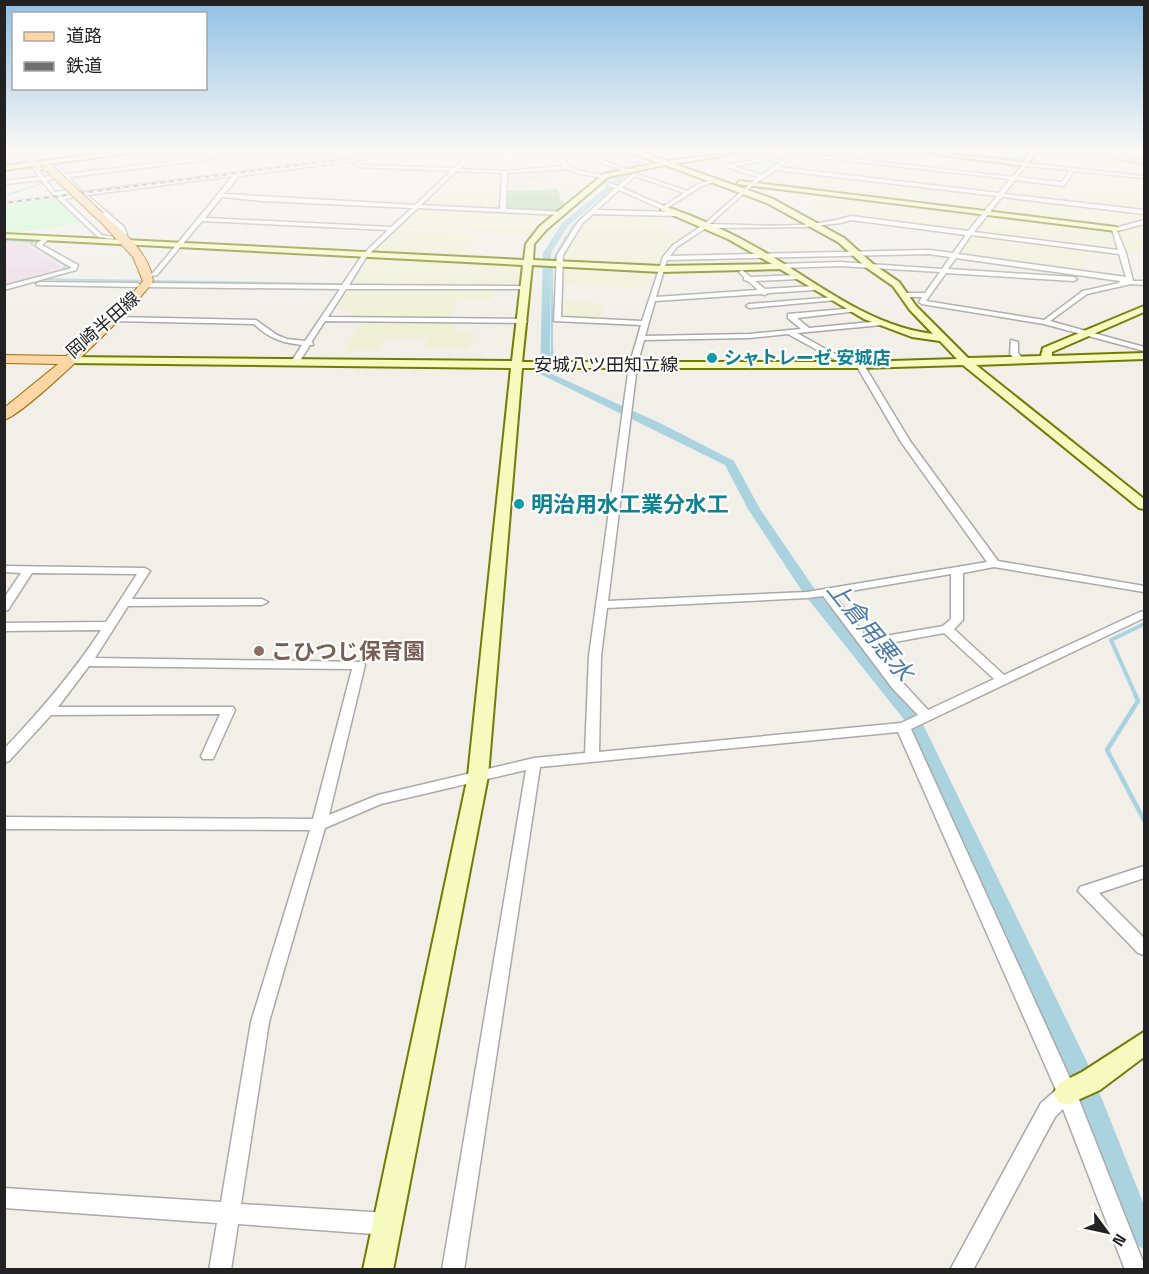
<svg xmlns="http://www.w3.org/2000/svg" width="1149" height="1274" viewBox="0 0 1149 1274" font-family="'Space Grotesk','Noto Sans JP',sans-serif">
<rect width="100%" height="100%" fill="#f2efe9"/>
<path fill="#ebdbe8" d="M5 241 28 242 27 245 64 268 5 286Z"/>
<path fill="#eef0d5" d="M810 149H856L1021 164 1031 162 1043 149 1144 154V252L1082 256 1084 270 962 253 960 230 804 209 815 200 792 194 795 192 757 183Z
M476 152H496L502 171 459 169Z
M459 171 501 173 499 209 421 206Z
M561 173 580 174 595 181 582 192 561 190Z
M558 179V187L508 190 509 182Z
M420 208 553 214 530 235 400 227Z
M595 213 667 216 664 231 689 233 663 253 656 267 562 263 573 238Z
M396 230 480 234 460 258 370 253Z
M370 257 520 265 518 286H352Z
M561 266 654 271 647 289 560 285Z
M349 289H493L492 301 458 300 449 318 350 317 354 310 337 309Z
M561 302 604 304 598 319 560 318Z
M360 321 458 322 454 333 474 334 470 348H424L428 338H385L379 351H345Z"/>
<path fill="#add19e" d="M558 189 561 200 566 204 558 212 507 210V191Z"/>
<path fill="#c8facc" d="M778 158 784 160 762 175 733 166Z
M55 198 80 223 5 234V205Z"/>
<path fill="#e2e2e2" d="M753 152 759 153 723 160 733 165 696 171 684 166Z
M556 168 558 178 507 182 508 172Z"/>
<path fill="#aad3df" d="M1030 151 1021 162 954 155 952 152Z"/>
<g fill="none" stroke-linecap="round" stroke-linejoin="round">
<path stroke="#aad3df" stroke-width="1.5" d="M4 157 29 163
M74 174 100 166 124 149
M4 196 58 178
M566 238 573 225 617 186"/>
<path stroke="#aad3df" stroke-width="2" d="M4 240 33 242 31 244 66 266 60 272
M30 279 452 286
M552 353V262L566 237"/>
<path stroke="#aad3df" stroke-width="3" d="M552 351V361"/>
<path stroke="#aad3df" stroke-width="4" d="M1136 696 1111 640 1144 624"/>
<path stroke="#aad3df" stroke-width="4.5" d="M1135 694 1138 701 1107 750 1144 820"/>
<path fill="#aad3df" fill-rule="evenodd" d="M656 149H663L649 155V153Z
M641 158 643 161 636 167H632Z
M625 172 630 173 568 226 551 253 550 373 660 423 734 461 760 509 814 588 919 716 1088 1064 1144 1205V1249L1135 1245 1065 1066 906 722 804 594 748 509 725 465 540 374 543 253 562 223Z"/>
<defs>
<path id="street" d="M182 149H213L188 152Z
M279 149H293L69 177 82 191 54 196 41 180 4 184V181L39 177 33 168 38 164 40 165 38 168 44 177 61 175 52 167 44 165 46 163 56 165 66 174ZM64 177 76 189 55 192 46 180Z
M328 149H333L345 156 341 157Z
M426 149H439L354 161 359 165 454 168 474 149H479L459 169 505 171 563 166 553 149H557C573 178 582 168 607 177L605 178 580 174 567 169 507 173 506 209 563 212 561 215 418 208 367 256 349 285 525 286 527 287V289H346L328 317 523 319 527 321 526 323 325 321 312 341 313 345H310L298 364H295L291 362 302 345C283 343 268 338 254 324L114 321V317H117L256 320 277 335 287 339 305 341 340 289 146 287 143 285 146 283 342 285 363 254 388 230 202 221 157 275 145 277V275L153 273 233 176 87 195 124 227 127 235 120 239 117 237 121 234 119 229 82 196 64 199 102 235 113 237V239L98 237 57 198 83 192ZM351 161 358 167 451 171 415 205 224 194 239 176ZM456 171 502 173 500 209 421 205ZM222 197 263 201 412 208 391 227 205 218Z
M610 149H618L637 155 635 156Z
M747 149H754L782 157 734 166 761 175 800 149H805L800 153 1012 177 1025 163 1144 176V178L1074 171 1064 186 1015 180 1004 194 1144 210V214L1002 197 974 232 1118 250 1112 229 1144 220V224L1117 231 1126 253 1133 281H1144V285L1131 284 1087 294 1050 321 1144 347V351L1044 324 922 304 919 302 922 297H903L900 295 903 293H925L940 272 840 266 781 268 778 266 781 264 840 262 942 269 950 257 929 254 667 260 656 297 758 290 748 281 744 280V277L739 272 742 270 751 277 798 275 801 277 798 279 755 281 765 289 815 286 818 288 815 290 768 293 765 295 762 294 655 301 645 336 749 334 801 329 788 318V314L856 308 859 310 858 311 797 318 809 328 882 321 886 323 882 325 797 333 851 363V367H848L788 334 749 338 644 340 637 366 608 601 807 592 987 562 901 442 856 365 860 363 864 365 910 441 998 561 1144 586V592L994 567 963 573V620L954 629 1004 675 1140 612 1144 611V618L911 729 1074 1087 1144 1264V1270H1125L1063 1109 1055 1117 973 1270H950L1041 1103 1056 1090 898 732 540 767 464 1270H442L526 770 381 804 325 828 269 1022 241 1204 387 1213 394 1217 398 1224 394 1231 387 1235 238 1224 231 1270H209L217 1223 4 1208V1188L221 1202 251 1022 310 830 4 829V817L313 819 352 669 89 666 58 707H233L235 710 213 759H203L201 756 220 714 51 715 9 761 4 763V749C40 711 73 673 101 630L4 631V623L106 622 137 574 32 573 8 610 4 611V598L21 573 4 572V566L145 568 150 571 132 599H262L268 602 262 605 128 606 95 658 363 662 365 665 329 815 378 795 534 758 585 753 589 656 629 366 641 325 554 321 557 255 578 222 615 188 607 185V183L618 186 634 173 687 191 698 184 716 179V181L702 186 664 210 619 190 597 210 677 212 680 214 677 216 593 214 582 224 563 255 561 317 642 321 663 257 673 245 703 225 758 177 726 167V165L773 157ZM797 155 1010 179 999 193 779 167ZM1026 166 1070 170 1062 182 1017 177ZM776 170 997 196 968 231 851 216C807 230 756 225 710 224L753 185ZM635 176 684 193 664 206 622 188ZM851 220 966 235 953 253 929 250 670 256 677 247 706 228 805 227 841 223ZM971 235 1119 254 1126 277 958 254ZM956 258 1120 281 1119 283 1083 291 1044 320 926 301 946 273 1074 281 1077 279 1074 277 948 269ZM951 574V619L943 626 868 639 833 594ZM823 596 893 689 918 715 901 723 599 752 601 656 607 608 807 598ZM944 633 994 679 928 710 903 683 873 646Z
M971 149H1040L949 152 954 156 952 157 941 151Z
M576 151H580L628 170 624 171 576 153Z
M1144 151V153H1096L1098 152Z
M45 237 50 238 42 245 78 265 76 270 4 290V286L72 268 36 246V244Z
M39 282 137 283 140 285 137 287 37 285 36 284Z
M835 297 837 298V300L749 308 746 306 749 304Z
M1011 340 1018 342V353L1024 360 1023 362H1017L1010 354Z
M1144 866V878L1099 893 1144 938V955L1138 953 1078 891 1080 887Z
M1144 1035V1052L1138 1050 1135 1044 1138 1037Z"/>
<path id="secondary" d="M140 149H158L4 170V166Z
M623 149H632L668 161 761 149 674 164 773 199 844 238 873 264 899 282 916 306 968 358 1041 356 1043 348 1144 306V312L1052 352V356L1144 353V359L976 365 1144 499V509L1139 508 963 365 860 368H522L488 776 393 1270H363L468 776 511 368 68 363 63 360 68 357 512 361 523 265 4 238V234L524 260 526 244 540 226 604 174 658 163ZM665 165 767 203 838 242 867 268 893 286 910 310 933 334C874 327 825 289 776 259 742 238 703 219 664 206L661 210 728 239 772 264 661 266 533 260 534 244 546 230 608 177ZM532 265 661 272 780 269 864 319 912 337 940 341 957 359 860 362H522Z
M898 149 1023 162 1034 149 1040 150 1025 166Z
M739 181 1116 227 1120 229 1116 231 737 184Z
M1144 1032V1057L1100 1090 1067 1105 1058 1102 1054 1093 1058 1084 1082 1072Z"/>
<path id="primary" d="M28 149H36L34 158 43 170H37L27 160Z
M1078 149H1092L1144 161V165Z
M97 214H103C123 231 150 254 153 281 140 303 25 415 4 420V408L58 364 4 363V355L66 356 123 305 143 281 133 257 97 218Z"/>
</defs>
<use href="#street" stroke="#a9a9a9" stroke-width="3"/>
<use href="#secondary" stroke="#707d05" stroke-width="4"/>
<use href="#primary" stroke="#a06b00" stroke-width="2"/>
<use href="#street" fill="#fff" fill-rule="evenodd"/>
<use href="#secondary" fill="#f7fabf" fill-rule="evenodd"/>
<use href="#primary" fill="#fcd6a4" fill-rule="evenodd"/>
<defs>
<path id="rail" d="M4 203 422 149"/>
</defs>
<use href="#rail" stroke="#707070" stroke-width="2"/>
<use href="#rail" stroke="#fff" stroke-width="1.5" stroke-dasharray="4.5" stroke-linecap="butt"/>
<defs>
<path id="primary-bridge" d="M48 167 100 216"/>
</defs>
<use href="#primary-bridge" stroke="#a06b00" stroke-width="10" stroke-linecap="butt"/>
<use href="#primary-bridge" stroke="#fcd6a4" stroke-width="8"/>
</g>
<linearGradient id="sky" x2="0" y2="1"><stop stop-color="#8fc0e4"/><stop offset="0.46" stop-color="#f9f8f5"/><stop offset="1" stop-color="#f9f8f5" stop-opacity="0"/></linearGradient>
<rect width="1149" height="327" fill="url(#sky)"/>
<g fill="#0f9aa8" stroke="#fff" stroke-width="2">
<circle cx="712" cy="358" r="6"/>
<circle cx="519" cy="504" r="6"/>
</g>
<circle fill="#8d6e63" stroke="#fff" stroke-width="2" cx="259" cy="651" r="6"/>
<g text-anchor="middle" stroke-width="4.5" stroke-linejoin="round" paint-order="stroke">
<g font-size="18" fill="#222" stroke="#fff">
<text transform="translate(103 325) rotate(-41)" y="6">岡崎半田線</text>
<text x="606" y="371">安城八ツ田知立線</text>
</g>
<g font-size="18" font-weight="bold" fill="#0d838f" stroke="#fff" text-anchor="start">
<text x="724" y="364">シャトレーゼ 安城店</text>
</g>
<g font-size="22" font-weight="bold" fill="#0d838f" stroke="#fff" text-anchor="start">
<text x="531" y="512">明治用水工業分水工</text>
</g>
<g font-size="22" font-weight="bold" fill="#785e54" stroke="#fff" text-anchor="start">
<text x="271" y="659">こひつじ保育園</text>
</g>
<g font-size="24" font-style="italic" fill="#4a7aab" stroke="#fff">
<text transform="translate(870 631) rotate(51)" y="8">上倉用悪水</text>
</g>
</g>
<rect width="1149" height="1274" fill="none" stroke="#222222" stroke-width="12"/>
<rect x="12" y="12" width="195" height="78" fill="#ffffff" stroke="#a7a7a7" stroke-width="1.5"/>
<rect x="24" y="32" width="30" height="9" fill="#fcd6a4" stroke="#a7a7a7" stroke-width="1.5"/>
<text x="66" y="42" font-size="18" fill="#222222">道路</text>
<rect x="24" y="62" width="30" height="9" fill="#707070" stroke="#a7a7a7" stroke-width="1.5"/>
<text x="66" y="72" font-size="18" fill="#222222">鉄道</text>
<g transform="translate(1107 1232) rotate(123)" stroke="#ffffff" stroke-width="4.5" paint-order="stroke">
<path d="M0-4.5L10 22L0 15L-10 22Z" fill="#222222"/>
<text y="-9" font-size="16" font-weight="bold" text-anchor="middle" fill="#222222">N</text>
</g>
</svg>
